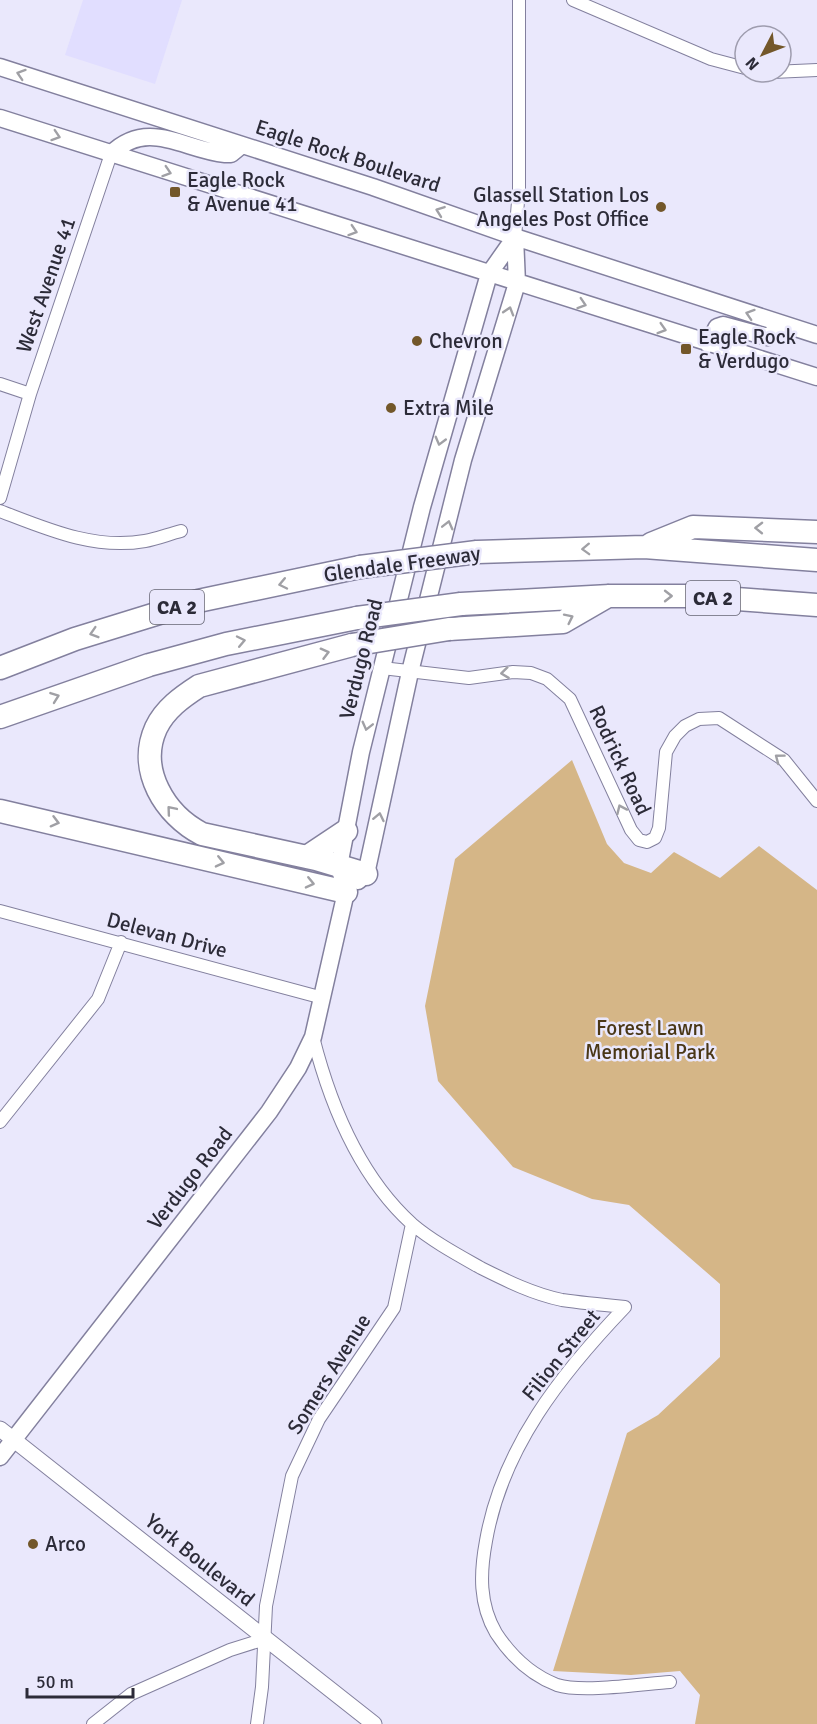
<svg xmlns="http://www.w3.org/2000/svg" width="817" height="1724" viewBox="0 0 817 1724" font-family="Signika,sans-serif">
<rect width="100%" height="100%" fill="#eae8fc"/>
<path fill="#e1deff" d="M83 0H182L155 84 65 55Z"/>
<path fill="#d5b687" d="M572 760 607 844 624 863 651 873 674 852 720 878 759 846 817 890V1724H695L700 1695 680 1671 631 1675 553 1671 627 1433 658 1415 720 1357V1284L629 1205 592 1199 513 1167 438 1081 425 1006 455 859Z"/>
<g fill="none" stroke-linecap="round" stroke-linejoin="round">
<defs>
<path id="minor" d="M573 0 711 59 745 68
M773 72 817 70
M515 237 519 190V0
M0 384 30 394
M0 498 30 394 111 154
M0 511C47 529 94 550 145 541 157 539 169 534 181 531
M382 668 469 678 513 672 531 673 547 679 570 699 631 830 639 840 647 842 655 838 659 828 666 752 675 736 685 726 699 719 719 718 784 760 817 801
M0 911 323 998
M313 1037C330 1104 359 1176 412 1224 432 1241 458 1255 481 1268 507 1281 533 1294 562 1300 583 1303 604 1305 625 1307 561 1374 502 1448 486 1541 480 1573 479 1604 496 1633 511 1656 531 1675 557 1685 582 1693 642 1684 670 1682
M0 1122 98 999 121 942
M93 1724 131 1694 230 1650 265 1639
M257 1724 262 1687 266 1606 292 1476 319 1419 394 1308 412 1224"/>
<path id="tertiary" d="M0 1429 374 1724"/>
<path id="secondary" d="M0 67 373 187 515 237 817 335
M0 118 817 377
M111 154C148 118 184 150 225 154H231L242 145
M708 344 717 327 723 325 768 337 782 324
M358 881 366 874 410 672 463 460 517 283 515 237
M0 1457 269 1112 298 1068 313 1037 346 892 339 866 361 752 422 507 489 274 515 237"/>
<path id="motorway" d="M651 544 693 527 817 532
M477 552 644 547 817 560
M461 604 610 596H696L817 605
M449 629 563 622 608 596
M352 645 199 686C182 697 165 709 156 728 137 770 165 815 202 834L316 859 366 874
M0 668 75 639 198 601 360 567
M0 717 149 665 226 644 357 618
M0 811 346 892
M307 857 346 831"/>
</defs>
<use href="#minor" stroke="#83809e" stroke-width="14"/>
<use href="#tertiary" stroke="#83809e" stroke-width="17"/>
<use href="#secondary" stroke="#83809e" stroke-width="19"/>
<use href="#motorway" stroke="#83809e" stroke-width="25"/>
<use href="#minor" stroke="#fff" stroke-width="12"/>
<use href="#tertiary" stroke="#fff" stroke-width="15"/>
<use href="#secondary" stroke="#fff" stroke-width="16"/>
<use href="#motorway" stroke="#fff" stroke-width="22"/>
<defs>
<path id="motorway-bridge" d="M360 567 477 552
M357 618 461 604
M352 645 449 629"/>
</defs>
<use href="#motorway-bridge" stroke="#83809e" stroke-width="25" stroke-linecap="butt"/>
<use href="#motorway-bridge" stroke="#fff" stroke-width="22"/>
</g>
<defs><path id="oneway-chevron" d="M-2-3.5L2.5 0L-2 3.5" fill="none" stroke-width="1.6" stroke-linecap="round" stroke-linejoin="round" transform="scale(1.5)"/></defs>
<g stroke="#a0a0a5">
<use href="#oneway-chevron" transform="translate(21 74) rotate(-162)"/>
<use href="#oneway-chevron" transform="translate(56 136) rotate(18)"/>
<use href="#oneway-chevron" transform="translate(167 172) rotate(18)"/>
<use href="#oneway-chevron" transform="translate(440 211) rotate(-160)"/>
<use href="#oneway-chevron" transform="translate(353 231) rotate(18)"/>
<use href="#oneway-chevron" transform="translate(582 304) rotate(18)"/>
<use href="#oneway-chevron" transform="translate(509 311) rotate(-73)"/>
<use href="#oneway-chevron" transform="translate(750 314) rotate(-162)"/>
<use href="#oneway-chevron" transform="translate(662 329) rotate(17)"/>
<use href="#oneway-chevron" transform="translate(440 441) rotate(105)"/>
<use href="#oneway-chevron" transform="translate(448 525) rotate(-76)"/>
<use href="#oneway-chevron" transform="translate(759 528) rotate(-179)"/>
<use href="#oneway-chevron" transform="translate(586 549) rotate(178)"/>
<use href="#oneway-chevron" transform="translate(283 584) rotate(168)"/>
<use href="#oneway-chevron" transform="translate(668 596)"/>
<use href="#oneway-chevron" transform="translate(569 618) rotate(-26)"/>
<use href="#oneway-chevron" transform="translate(94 633) rotate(163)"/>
<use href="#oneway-chevron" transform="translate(241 641) rotate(-12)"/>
<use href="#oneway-chevron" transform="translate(325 653) rotate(-15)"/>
<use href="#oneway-chevron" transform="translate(505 673) rotate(173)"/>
<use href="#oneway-chevron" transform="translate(55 697) rotate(-20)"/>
<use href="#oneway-chevron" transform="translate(367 726) rotate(104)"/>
<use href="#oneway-chevron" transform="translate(779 758) rotate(-143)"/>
<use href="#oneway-chevron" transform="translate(621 809) rotate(-114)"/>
<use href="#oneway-chevron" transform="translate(171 810) rotate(-130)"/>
<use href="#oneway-chevron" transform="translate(379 817) rotate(-78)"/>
<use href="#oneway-chevron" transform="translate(55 822) rotate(15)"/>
<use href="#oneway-chevron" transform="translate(220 862) rotate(13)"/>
<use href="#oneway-chevron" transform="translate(310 883) rotate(13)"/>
</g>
<g fill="#73572a" stroke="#eae8fc" stroke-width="2">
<rect x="169" y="186" width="12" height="12" rx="3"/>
<circle cx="661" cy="207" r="6"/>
<circle cx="417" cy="341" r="6"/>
<rect x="680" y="343" width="12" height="12" rx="3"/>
<circle cx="391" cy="408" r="6"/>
<circle cx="33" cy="1544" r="6"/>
</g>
<g text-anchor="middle" stroke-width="5" stroke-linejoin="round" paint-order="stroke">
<g fill="#eae8fc" stroke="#656473" stroke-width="1.5">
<rect x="686" y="581" width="54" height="34" rx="4.5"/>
<rect x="150" y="590" width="54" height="34" rx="4.5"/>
</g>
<g font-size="20" font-weight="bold" fill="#2c2b38">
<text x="713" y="605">CA 2</text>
<text x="177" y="614">CA 2</text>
</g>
<g font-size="21" fill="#2c2b38" stroke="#eae8fc">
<text transform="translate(348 156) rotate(18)" y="7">Eagle Rock Boulevard</text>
<text transform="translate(46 285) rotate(-71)" y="7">West Avenue 41</text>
<text transform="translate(402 564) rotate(-8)" y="7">Glendale Freeway</text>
<text transform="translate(361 659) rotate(-76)" y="7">Verdugo Road</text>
<text transform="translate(620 760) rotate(65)" y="7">Rodrick Road</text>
<text transform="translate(167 935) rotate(15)" y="7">Delevan Drive</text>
<text transform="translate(190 1178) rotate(-52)" y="7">Verdugo Road</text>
<text transform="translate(561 1355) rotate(-51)" y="7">Filion Street</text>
<text transform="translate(329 1374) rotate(-58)" y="7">Somers Avenue</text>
<text transform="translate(200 1560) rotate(39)" y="7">York Boulevard</text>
</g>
<g font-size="21" fill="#2c2b38" stroke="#eae8fc" text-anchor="start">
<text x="187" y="187">Eagle Rock<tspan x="187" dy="24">&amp; Avenue 41</tspan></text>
<text x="649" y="202" text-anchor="end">Glassell Station Los<tspan x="649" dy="24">Angeles Post Office</tspan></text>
<text x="698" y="344">Eagle Rock<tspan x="698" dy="24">&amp; Verdugo</tspan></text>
<text x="429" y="348">Chevron</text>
<text x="403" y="415">Extra Mile</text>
<text x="45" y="1551">Arco</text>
</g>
<g font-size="21" fill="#4a3716" stroke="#eae8fc">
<text x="650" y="1035">Forest Lawn<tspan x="650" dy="24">Memorial Park</tspan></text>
</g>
</g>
<g transform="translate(763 54) rotate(228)"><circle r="28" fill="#eae8fc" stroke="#9e9cae" stroke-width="1.5"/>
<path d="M0-4.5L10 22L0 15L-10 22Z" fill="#73572a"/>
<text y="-9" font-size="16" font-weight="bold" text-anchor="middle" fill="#2c2b38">N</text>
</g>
<path d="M27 1688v9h106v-9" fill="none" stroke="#2c2b38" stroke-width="3"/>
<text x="36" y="1688" font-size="18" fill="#2c2b38" stroke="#eae8fc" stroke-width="4.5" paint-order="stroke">50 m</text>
</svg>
